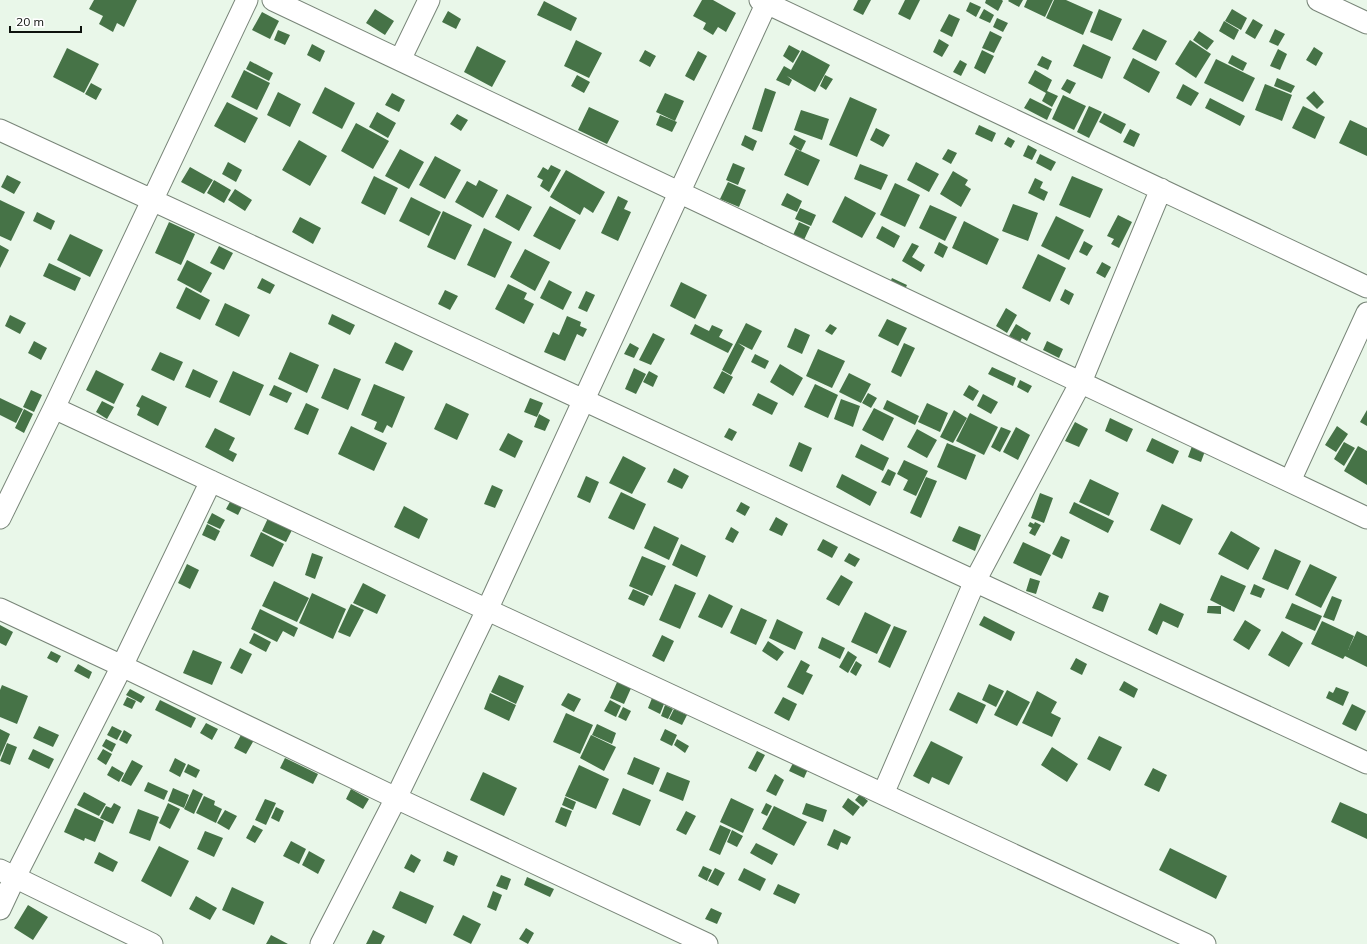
<svg xmlns="http://www.w3.org/2000/svg" width="1367" height="944" viewBox="0 0 1367 944" font-family="Mulish,sans-serif">
<rect width="100%" height="100%" fill="#e9f7e9"/>
<path fill="#467347" d="M94 0H137L124 27 117 23 113 32 99 24 103 16 89 9Z
M702 0H713L736 13 726 32 718 27 713 35 703 29 706 23 693 16Z
M858 0H871L863 15 853 10Z
M905 0H920L910 20 898 14Z
M986 0H1002L1003 1 998 11 985 3Z
M1009 0H1023L1019 7 1008 1Z
M1027 0H1053L1045 17 1024 7Z
M1054 0H1066L1093 12 1083 35 1046 18Z
M544 1 577 18 571 31 537 15Z
M970 2 981 7 976 17 966 11Z
M375 9 394 21 385 35 366 23Z
M984 9 994 15 990 23 979 18Z
M1099 9 1122 19 1112 41 1090 32Z
M1232 9 1247 18 1241 30 1225 21Z
M448 11 461 19 456 29 442 22Z
M262 12 279 21 270 39 252 30Z
M949 14 960 19 952 37 940 31Z
M997 18 1008 23 1003 32 993 27Z
M1253 19 1263 25 1255 39 1245 33Z
M1224 21 1239 30 1234 40 1219 31Z
M1143 29 1167 41 1156 61 1132 49Z
M1275 29 1285 34 1278 46 1269 42Z
M278 30 290 35 285 45 274 40Z
M990 31 1002 37 994 53 982 48Z
M1199 31 1214 41 1207 50 1193 40Z
M939 39 949 45 942 57 933 52Z
M576 40 602 53 589 78 564 66Z
M1190 40 1211 54 1196 78 1175 64Z
M312 44 325 51 320 62 307 55Z
M1083 44 1111 57 1102 79 1073 66Z
M789 45 800 51 793 63 783 56Z
M477 46 506 61 492 87 464 72Z
M1314 47 1323 53 1316 66 1306 60Z
M67 48 99 64 84 93 53 77Z
M1278 49 1287 54 1280 70 1270 66Z
M645 50 656 56 650 67 639 61Z
M802 50 830 65 815 92 787 76 792 80 789 86 776 80 784 66 791 70Z
M982 50 994 56 985 74 974 68Z
M698 51 707 56 694 81 685 76Z
M1232 55 1247 63 1243 71 1228 63Z
M1042 56 1052 61 1048 70 1037 65Z
M1133 58 1160 72 1149 93 1123 78Z
M1216 59 1255 78 1243 102 1204 83Z
M960 60 967 64 961 76 953 72Z
M250 61 273 73 269 81 246 69Z
M244 70 270 83 257 110 231 97Z
M1035 70 1052 80 1047 91 1058 96 1052 107 1042 101 1046 93 1028 83Z
M577 75 590 82 584 93 571 86Z
M825 75 833 79 826 90 820 86Z
M1277 78 1295 86 1291 93 1274 86Z
M1067 79 1076 83 1070 94 1061 89Z
M91 83 102 89 96 100 85 94Z
M1183 84 1199 93 1191 106 1176 98Z
M1265 84 1292 95 1282 121 1255 110Z
M325 87 355 103 342 129 312 113Z
M765 88 776 92 762 132 752 129Z
M1314 91 1324 102 1317 109 1306 98Z
M278 92 301 104 290 127 267 115Z
M392 93 405 100 399 112 385 105Z
M665 93 684 101 675 121 656 112Z
M1063 95 1086 106 1074 130 1052 119Z
M850 97 877 109 857 157 829 145Z
M1030 98 1052 109 1047 120 1024 108Z
M1210 98 1245 116 1240 126 1205 108Z
M227 102 258 118 245 143 214 126Z
M1089 106 1102 112 1089 138 1077 132Z
M1303 106 1325 117 1315 139 1292 128Z
M589 107 619 121 607 144 578 130Z
M801 110 829 119 822 140 794 130Z
M377 112 396 123 388 138 369 127Z
M1104 113 1126 124 1121 134 1099 122Z
M457 114 468 120 461 131 450 124Z
M660 115 677 122 672 132 656 125Z
M1350 120 1367 128V156L1339 143Z
M356 123 389 141 373 169 341 151Z
M979 125 996 133 992 142 975 134Z
M876 128 890 135 883 147 870 140Z
M1130 129 1140 134 1134 147 1123 142Z
M745 135 757 141 753 151 741 145Z
M794 135 806 141 801 151 789 144Z
M1008 137 1015 141 1011 148 1004 144Z
M299 140 327 156 310 186 282 170Z
M1028 145 1037 150 1032 160 1023 156Z
M400 149 424 162 409 189 385 176Z
M796 149 820 160 808 186 784 175Z
M948 149 957 153 951 164 942 159Z
M1040 154 1056 162 1051 171 1036 163Z
M435 156 461 170 445 199 419 185Z
M228 162 242 170 236 182 222 174Z
M916 162 939 174 929 192 907 180Z
M733 163 745 168 738 185 726 180Z
M860 164 888 175 881 190 854 179Z
M551 165 561 170 549 192 540 186 543 180 537 177 543 167 548 170Z
M190 167 213 180 204 194 181 182Z
M566 170 605 192 593 213 584 207 580 215 550 197Z
M953 171 968 180 965 185 971 189 961 207 940 194Z
M7 175 21 182 14 194 1 187Z
M374 176 398 188 385 215 361 203Z
M1072 176 1103 189 1090 218 1059 205Z
M1035 178 1043 182 1040 188 1048 192 1044 201 1028 193Z
M214 180 231 190 224 203 207 193Z
M479 180 498 190 483 218 455 202 467 181 476 186Z
M728 182 746 190 739 207 720 199Z
M895 183 920 195 905 227 880 215Z
M235 189 252 200 245 211 228 200Z
M787 193 802 201 797 212 781 205Z
M507 194 532 207 519 231 495 217Z
M618 196 628 201 624 209 631 212 618 241 601 233Z
M845 196 876 213 862 238 832 222Z
M411 197 441 212 429 236 399 221Z
M0 200 25 212 11 241 0 236Z
M1013 204 1038 213 1028 241 1002 231Z
M930 205 957 217 945 241 919 228Z
M550 206 576 220 560 250 533 236Z
M800 208 816 215 811 226 795 219Z
M443 211 472 225 455 260 427 247Z
M37 212 55 221 51 230 33 221Z
M1118 215 1132 222 1119 248 1111 244 1114 239 1107 236Z
M1056 216 1084 230 1069 260 1041 246Z
M300 217 321 228 313 244 292 232Z
M964 221 999 239 987 265 952 248Z
M169 222 195 234 181 265 155 253Z
M799 222 810 227 804 240 793 235Z
M882 226 900 236 894 248 876 238Z
M484 228 512 242 495 278 467 265Z
M70 234 103 250 90 277 57 260Z
M1084 241 1093 246 1087 256 1079 252Z
M939 242 948 247 943 258 934 253Z
M912 243 919 246 912 257 925 265 921 272 902 261Z
M0 245 9 250 0 268Z
M219 246 233 253 224 270 210 263Z
M525 249 550 262 535 291 510 277Z
M1038 254 1066 268 1050 302 1022 288Z
M187 260 212 273 201 293 177 280Z
M1102 262 1111 267 1105 278 1096 273Z
M49 263 81 278 75 291 43 276Z
M262 278 275 285 270 294 257 288Z
M892 278 907 285 902 296 887 289Z
M549 280 572 292 563 310 540 298Z
M681 282 707 295 695 319 670 306Z
M508 284 527 293 524 299 534 304 524 324 495 309Z
M186 287 210 300 200 320 176 308Z
M1065 289 1074 294 1069 305 1060 300Z
M445 290 458 296 450 310 438 304Z
M586 291 595 295 587 312 578 308Z
M225 303 250 315 239 337 215 325Z
M1006 308 1017 315 1007 333 996 326Z
M332 314 355 325 350 335 328 324Z
M10 315 26 323 20 334 5 326Z
M567 316 581 322 580 326 587 329 583 337 577 334 565 361 544 352 553 332 559 335Z
M887 319 907 328 898 346 878 336Z
M746 323 762 331 752 350 738 343 745 348 731 375 722 370Z
M695 324 709 331 712 325 723 330 719 337 733 344 728 353 690 334Z
M830 324 837 328 832 335 825 331Z
M1016 324 1031 333 1027 341 1022 338 1020 342 1009 336Z
M795 328 810 335 802 354 787 347Z
M653 333 665 339 651 365 639 360Z
M34 341 47 348 41 360 28 353Z
M1047 341 1063 349 1059 358 1043 350Z
M395 342 413 351 403 371 385 363Z
M630 343 639 348 634 358 624 354Z
M904 343 915 348 901 377 891 372Z
M818 349 845 361 832 388 806 376Z
M160 352 183 362 174 381 151 370Z
M290 352 319 365 307 393 278 379Z
M755 354 769 361 765 369 751 362Z
M780 364 803 378 793 396 770 382Z
M992 367 1016 378 1013 386 988 374Z
M334 368 361 379 348 410 321 398Z
M634 368 646 374 636 394 625 389Z
M193 369 218 381 210 398 185 387Z
M96 370 124 384 114 404 86 390Z
M233 371 264 385 250 416 219 402Z
M649 371 658 376 653 387 643 382Z
M722 371 733 377 724 394 713 388Z
M849 373 871 384 861 403 839 392Z
M1020 380 1032 386 1028 393 1017 387Z
M374 384 405 397 392 428 387 425 383 433 374 429 377 422 361 415Z
M815 384 838 395 828 418 804 407Z
M274 385 292 393 287 403 269 395Z
M969 385 979 391 973 401 963 395Z
M31 390 42 395 34 412 23 407Z
M758 393 778 403 772 415 752 405Z
M868 393 877 398 871 408 862 403Z
M983 394 998 402 991 414 977 406Z
M142 395 167 407 158 426 137 415 140 408 136 406Z
M0 398 23 409 16 423 0 415Z
M530 398 543 403 537 417 524 412Z
M841 399 860 406 853 427 834 419Z
M887 400 919 416 915 425 883 409Z
M102 401 114 407 107 419 96 412Z
M306 403 319 409 308 435 294 429Z
M446 403 469 414 457 440 434 429Z
M927 403 948 413 940 432 918 422Z
M874 408 894 418 883 441 862 430Z
M24 409 33 414 24 433 15 428Z
M954 410 967 418 953 443 940 437Z
M1367 410V426L1360 422Z
M970 413 998 427 984 455 956 441Z
M539 414 550 420 545 431 534 427Z
M1110 418 1133 429 1127 442 1105 431Z
M1075 422 1088 429 1079 447 1065 441Z
M351 426 387 443 374 471 338 454Z
M1337 426 1348 434 1336 452 1325 445Z
M1001 427 1011 431 1000 452 991 447Z
M1016 427 1030 435 1018 460 1003 452Z
M215 428 235 438 229 450 237 454 233 462 205 447Z
M729 428 737 432 732 441 724 437Z
M917 429 937 440 927 458 907 447Z
M508 433 523 441 515 458 499 450Z
M1152 438 1179 451 1173 464 1146 451Z
M1195 438 1208 443 1201 462 1188 457Z
M799 442 812 448 802 472 789 466Z
M1344 442 1355 448 1344 466 1334 459Z
M947 443 976 455 966 480 937 467Z
M861 444 889 458 883 471 855 457Z
M1358 446 1367 451V485L1344 471Z
M623 456 646 468 632 494 609 483Z
M904 460 928 471 916 496 903 490 908 480 897 474Z
M674 468 689 476 682 489 667 482Z
M888 469 896 473 890 486 881 482Z
M842 474 877 492 870 506 836 487Z
M586 476 599 482 590 503 577 497Z
M926 477 937 481 921 518 910 513Z
M1090 479 1119 493 1109 516 1079 502Z
M492 485 503 490 495 508 484 504Z
M621 492 646 504 634 530 608 518Z
M1040 493 1053 498 1044 523 1031 518Z
M231 500 242 507 238 515 226 509Z
M741 502 750 507 745 516 736 511Z
M1074 502 1114 521 1108 533 1069 513Z
M1162 504 1193 519 1180 545 1150 530Z
M404 506 428 519 419 539 394 527Z
M212 513 225 520 220 529 207 523Z
M269 516 293 528 286 542 262 531Z
M776 517 788 524 782 536 769 530Z
M1030 522 1034 524 1035 522 1041 525 1035 536 1029 533 1032 528 1028 526Z
M207 524 220 531 215 541 202 535Z
M654 526 679 538 669 560 644 548Z
M959 526 981 535 975 551 952 541Z
M731 527 739 532 733 543 725 539Z
M1231 531 1260 548 1248 570 1218 554Z
M261 532 284 544 273 567 250 556Z
M1061 536 1070 540 1062 559 1052 554Z
M823 539 838 547 832 558 817 550Z
M1023 542 1051 555 1041 576 1013 563Z
M681 544 706 556 697 577 672 565Z
M1275 549 1301 561 1288 590 1262 579Z
M312 553 323 557 315 579 305 575Z
M849 553 860 559 855 567 844 561Z
M642 556 666 566 652 596 629 586Z
M187 564 199 570 190 589 178 583Z
M1310 564 1337 577 1321 608 1295 595Z
M841 575 853 582 839 606 826 599Z
M1221 575 1246 586 1234 612 1210 600Z
M1030 578 1040 581 1036 594 1026 591Z
M274 581 309 598 297 622 262 606Z
M363 583 386 595 377 614 353 603Z
M675 584 696 593 680 629 659 620Z
M1254 584 1265 589 1261 598 1250 594Z
M633 589 649 596 644 606 628 599Z
M1099 592 1109 596 1103 612 1092 608Z
M312 593 346 609 333 639 299 623Z
M709 594 733 606 722 628 698 617Z
M1332 596 1342 600 1334 621 1323 617Z
M1160 603 1184 614 1178 628 1163 621 1157 635 1148 630Z
M1292 603 1322 616 1315 631 1285 618Z
M351 604 364 610 350 637 338 632Z
M1208 606H1221V614L1207 613Z
M741 608 767 620 756 645 730 633Z
M260 609 298 628 294 637 283 631 277 642 251 629Z
M865 612 891 625 877 654 851 642Z
M984 616 1015 632 1011 641 979 625Z
M777 619 803 632 795 650 769 638Z
M1245 620 1261 630 1249 650 1233 640Z
M1322 621 1354 636 1348 650 1357 631 1367 636V667L1345 656 1343 659 1311 644Z
M0 625 13 632 6 646 0 643Z
M894 626 907 631 890 668 878 662Z
M1282 631 1303 643 1289 667 1268 655Z
M254 633 271 642 266 652 249 643Z
M662 635 674 641 664 662 652 656Z
M822 637 845 648 840 659 818 648Z
M768 641 784 652 777 661 762 651Z
M240 648 252 654 242 674 230 668Z
M193 650 222 662 212 685 183 673Z
M51 651 61 656 57 663 47 658Z
M848 651 857 657 848 673 839 667Z
M1076 658 1087 664 1082 675 1070 669Z
M801 660 810 665 806 672 813 675 803 695 787 687Z
M856 661 862 665 856 676 850 672Z
M78 664 92 672 89 679 74 671Z
M499 675 524 686 516 704 491 692Z
M618 680 632 686 624 704 610 698Z
M1124 681 1138 689 1134 698 1119 690Z
M989 684 1004 691 996 707 982 700Z
M2 685 28 696 17 724 0 717V690Z
M1336 687 1349 692 1343 706 1326 698 1329 691 1333 693Z
M130 689 145 697 141 703 126 695Z
M1007 690 1030 702 1017 726 994 715Z
M1037 691 1057 702 1051 713 1061 718 1052 737 1022 723Z
M958 692 986 705 977 724 949 710Z
M490 693 516 705 509 721 484 709Z
M568 693 581 699 574 712 561 705Z
M127 697 136 701 132 709 123 705Z
M783 697 797 704 789 721 774 713Z
M652 698 664 704 660 714 648 708Z
M160 700 196 718 191 728 155 710Z
M610 700 621 706 616 717 604 711Z
M1352 704 1366 711 1356 731 1342 724Z
M665 705 673 709 668 719 661 716Z
M623 707 631 711 626 721 618 717Z
M674 709 687 715 682 725 669 719Z
M566 713 593 725 580 754 553 742Z
M206 723 218 729 212 740 200 733Z
M597 724 616 733 612 744 592 735Z
M39 726 59 735 53 747 33 738Z
M112 726 122 731 117 740 107 735Z
M0 729 10 734 0 757Z
M665 729 677 735 672 746 660 740Z
M124 730 132 735 127 744 119 740Z
M242 733 254 740 246 754 234 748Z
M591 735 616 747 604 771 580 758Z
M1099 736 1122 747 1110 771 1087 759Z
M106 739 116 744 112 752 102 746Z
M677 739 689 746 685 753 674 745Z
M931 741 963 757 949 785 932 777 929 784 913 776Z
M7 743 17 747 10 765 0 761Z
M1052 747 1078 764 1067 782 1041 765Z
M33 749 54 759 49 769 28 759Z
M103 749 112 754 106 765 97 759Z
M757 751 765 755 756 772 748 768Z
M634 757 660 768 653 785 627 774Z
M175 758 186 764 180 777 169 771Z
M285 758 318 774 313 784 280 768Z
M132 760 143 766 131 786 121 781Z
M794 761 808 769 804 778 789 771Z
M188 764 200 770 196 778 184 772Z
M579 765 609 779 596 809 565 796Z
M112 766 124 773 119 782 107 775Z
M1153 768 1167 775 1159 792 1144 785Z
M483 772 517 788 504 816 470 800Z
M667 772 690 781 683 801 659 791Z
M775 774 784 780 776 796 766 791Z
M148 782 168 791 164 800 144 791Z
M173 788 189 795 184 808 168 801Z
M623 788 651 800 640 826 612 814Z
M193 789 203 794 194 814 184 809Z
M351 789 369 799 363 809 346 799Z
M84 792 106 804 99 816 77 805Z
M860 794 868 801 863 807 855 800Z
M204 796 215 801 214 805 222 809 216 823 196 813Z
M565 797 576 802 573 810 562 805Z
M731 798 754 809 743 833 720 822Z
M848 798 860 807 853 816 842 807Z
M265 799 276 803 266 825 255 820Z
M1340 802 1367 814V839L1331 822Z
M114 803 121 807 113 824 100 818 106 806 111 808Z
M168 803 180 809 170 829 159 823Z
M766 803 772 806 767 816 761 813Z
M806 803 827 810 823 822 802 814Z
M774 806 807 822 794 846 762 829Z
M276 807 284 811 279 822 271 818Z
M561 807 572 811 566 827 555 822Z
M75 808 104 821 95 842 85 838 84 841 64 832Z
M138 809 159 817 150 841 129 833Z
M225 810 237 816 229 830 217 823Z
M686 811 696 816 686 835 676 830Z
M253 825 263 830 255 843 246 838Z
M720 825 731 830 720 855 709 850Z
M834 829 851 837 847 845 841 842 838 850 827 845Z
M732 830 743 836 737 847 727 842Z
M205 831 223 838 214 857 197 849Z
M291 841 306 849 299 864 283 856Z
M756 843 778 854 772 865 750 853Z
M159 846 189 861 171 897 141 881Z
M1170 848 1227 876 1216 899 1159 870Z
M309 851 325 860 318 874 302 865Z
M447 851 458 856 454 866 443 861Z
M99 852 118 862 113 872 94 863Z
M411 854 421 860 414 873 404 868Z
M703 866 712 870 707 881 698 876Z
M715 868 725 873 718 886 708 881Z
M744 868 766 879 760 891 738 880Z
M501 875 511 879 507 890 496 886Z
M527 877 554 889 550 897 524 885Z
M778 884 800 894 795 904 773 894Z
M232 887 264 902 254 925 222 910Z
M400 891 434 906 426 924 392 908Z
M493 891 502 895 496 911 487 907Z
M196 896 217 908 210 920 189 909Z
M28 905 48 917 33 940 14 928Z
M711 908 722 913 717 924 705 919Z
M463 915 481 924 471 944 453 935Z
M526 928 534 933 528 944 519 939Z
M373 930 385 936 381 944H366Z
M271 935 288 944H266Z"/>
<g fill="none" stroke-linecap="round" stroke-linejoin="round">
<defs>
<path id="minor" d="M273 0 1367 518
M760 0 1367 287
M1318 0 1367 23
M400 60 429 0
M0 130 152 200 1367 763
M54 408 1205 944
M1290 481 1367 313
M0 518 54 408 247 0
M0 609 122 666 396 798 707 944
M883 794 975 581 1081 382 1161 189
M0 870 152 944
M0 909 15 877 122 666 211 481
M321 944 396 798 487 610 768 0"/>
</defs>
<use href="#minor" stroke="#788578" stroke-width="23"/>
<use href="#minor" stroke="#fff" stroke-width="21"/>
</g>
<path d="M10 26v6h71v-6" fill="none" stroke="#0d120d" stroke-width="2"/>
<text x="16" y="26" font-size="12" fill="#0d120d" stroke="#ffffff" stroke-width="3" paint-order="stroke">20 m</text>
</svg>
